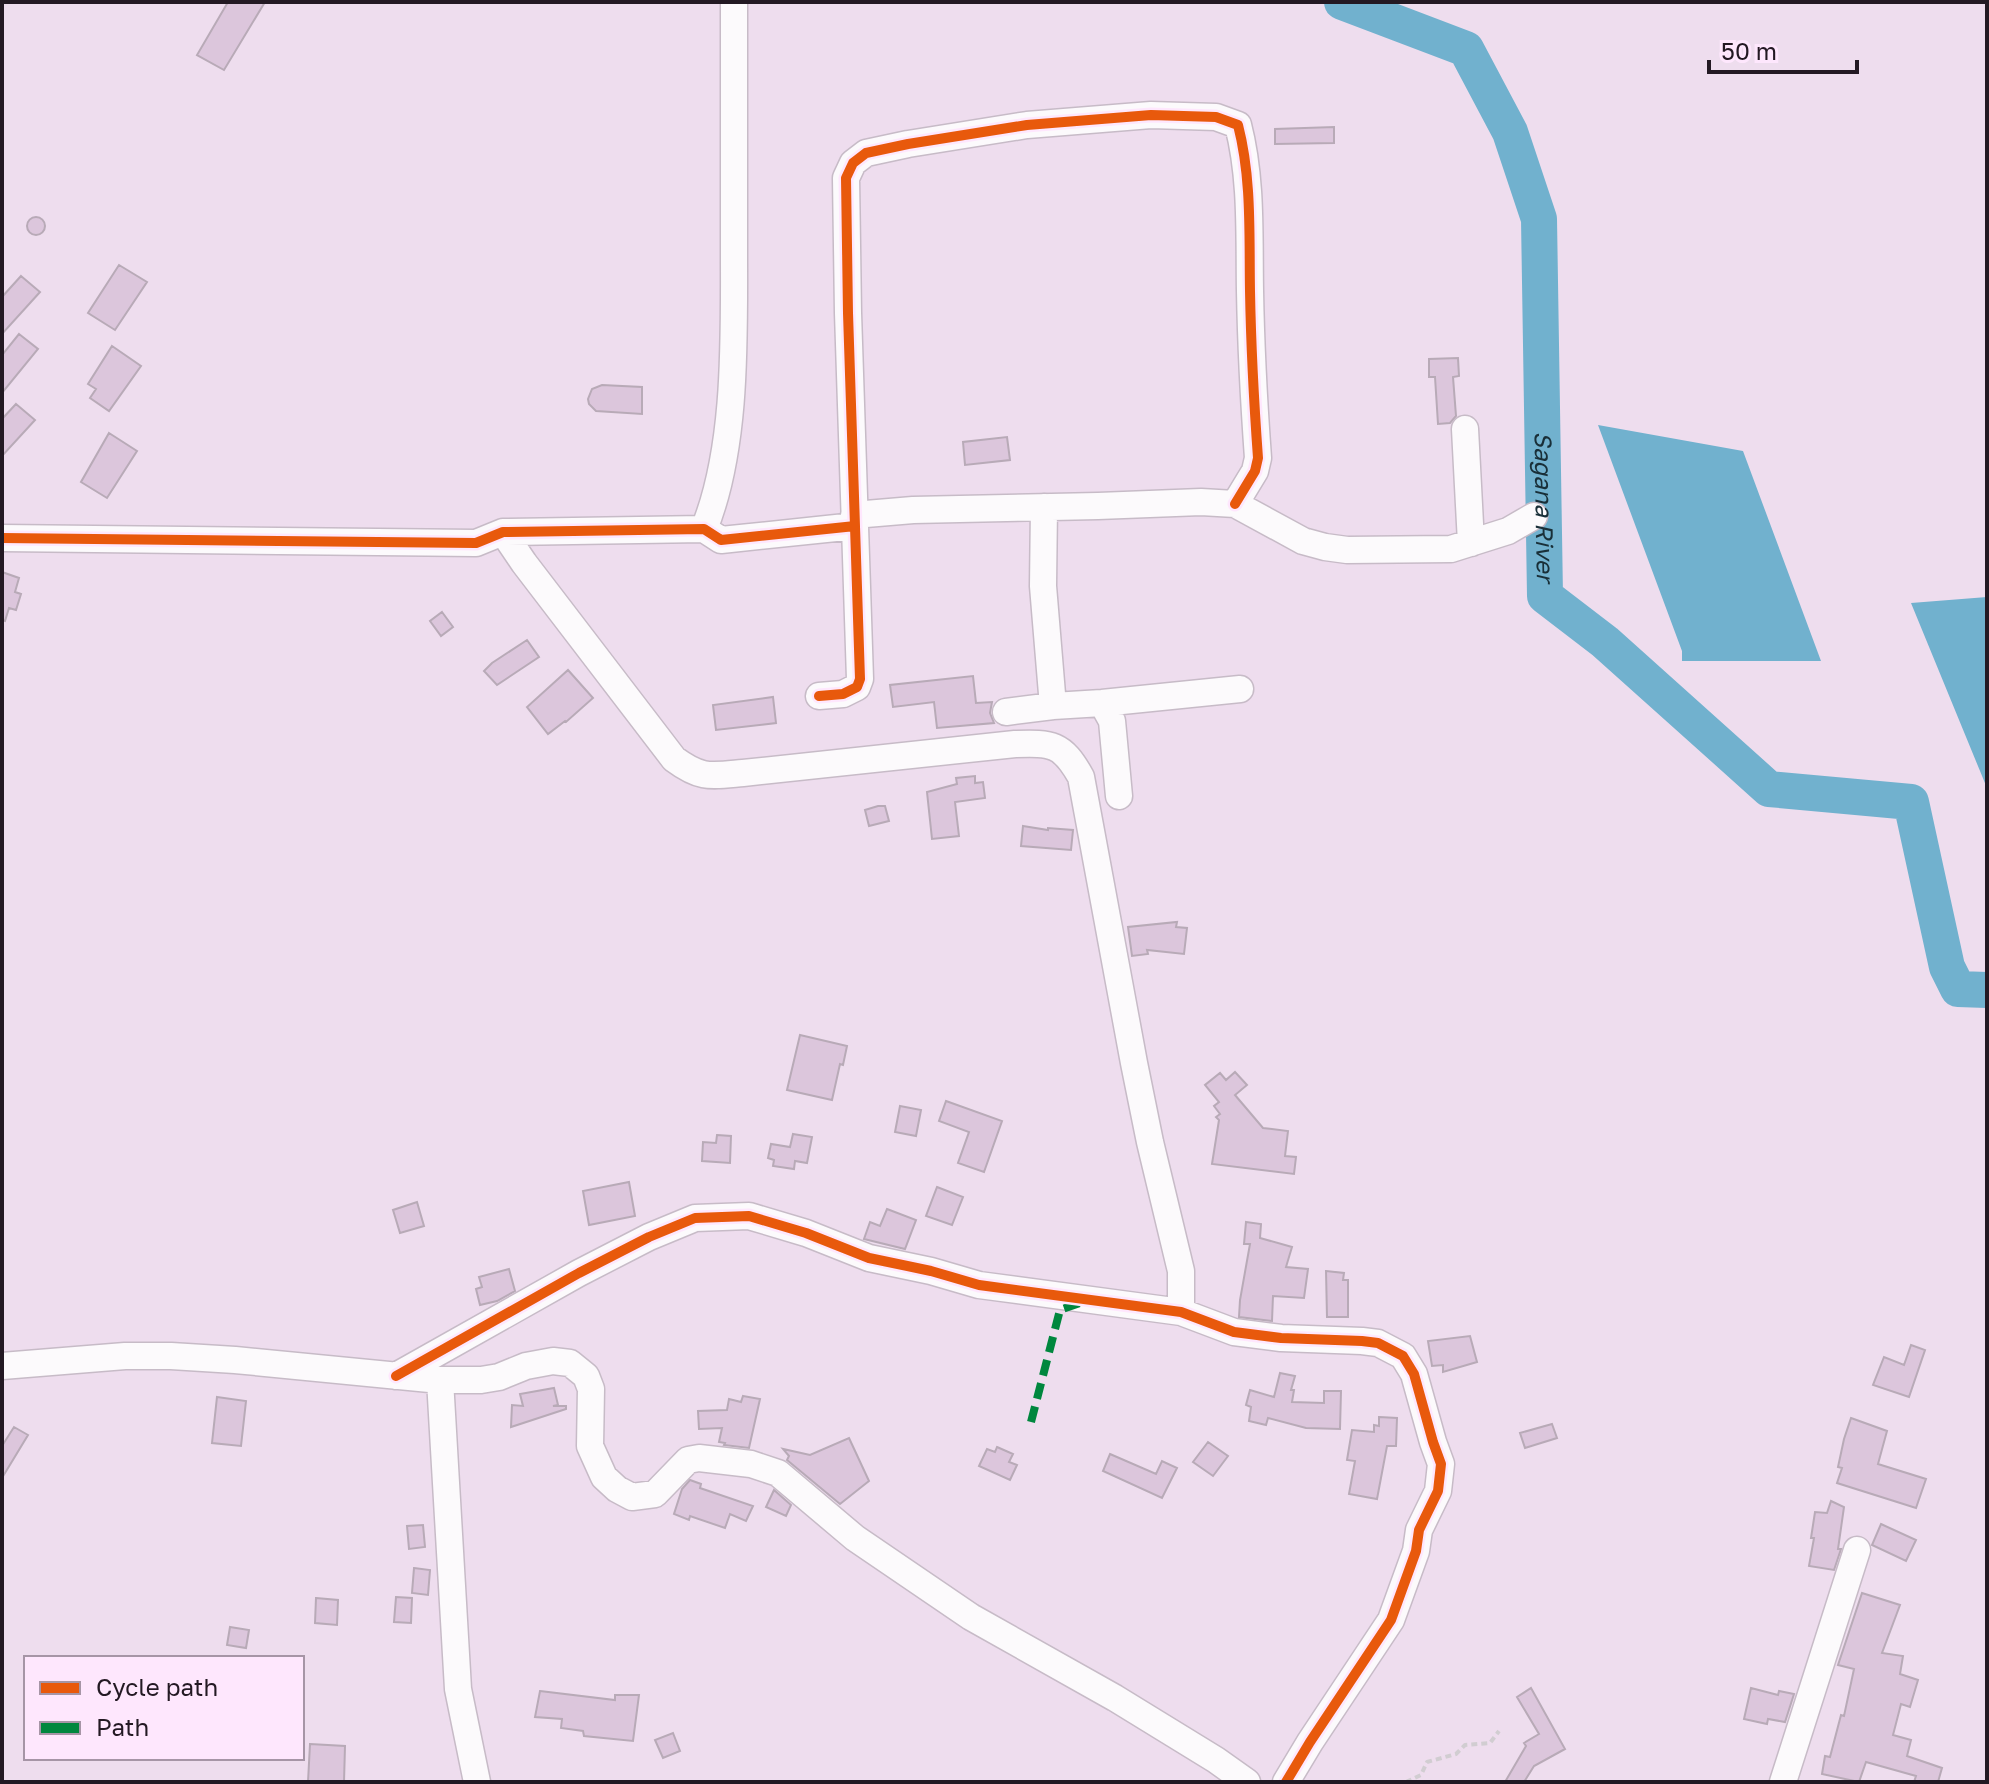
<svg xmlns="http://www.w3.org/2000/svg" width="1989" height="1784" viewBox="0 0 1989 1784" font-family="'Golos Text',sans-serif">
<rect width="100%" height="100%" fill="#ede"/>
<path fill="#71b1ce" d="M1598 425 1743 451 1821 661H1682V651Z
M1987 597V788L1911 603Z"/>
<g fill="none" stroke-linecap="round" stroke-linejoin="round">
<path stroke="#71b1ce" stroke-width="36" id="s1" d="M1342 2 1466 49 1510 132 1539 219 1545 596 1605 642 1769 789 1911 802 1947 967 1958 989 1987 990"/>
</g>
<path fill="#dcc6dc" stroke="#b8aab7" stroke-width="2" d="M228 2H265L224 70 197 55Z
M1334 127V143L1275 144V129Z
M27 226a9 9 0 1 1 18 0a9 9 0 1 1-18 0Z
M119 265 147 282 115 330 88 313Z
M21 276 40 292 2 334V297Z
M19 334 38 349 2 393V355Z
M112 346 141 366 109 411 90 398 96 389 88 384Z
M1458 358 1459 376 1453 377 1456 416 1450 423 1438 424 1435 377H1429V359Z
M602 385 642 387V414L596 411 589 404 588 399 592 389Z
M16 404 35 420 2 456V419Z
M109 433 137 451 107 498 81 482Z
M1007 437 1010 460 965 465 963 442Z
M2 572 19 578 15 592 21 594 16 610 9 608 5 621 2 620Z
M442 612 453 627 441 636 430 621Z
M527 640 539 657 497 685 484 671 492 663Z
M568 670 593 698 566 722 565 721 548 734 527 707Z
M973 676 976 703 992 702 990 713 994 723 937 728 934 702 893 707 890 685Z
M773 697 776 723 716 730 713 705Z
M975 776V783L983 782 985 798 955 802 959 836 932 839 927 792 957 784 956 778Z
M878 806H885L889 821 869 826 865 810Z
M1023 826 1048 830V828L1073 830 1071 850 1021 846Z
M1177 922 1176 927 1187 928 1184 954 1147 950 1148 954 1132 956 1128 927Z
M800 1035 847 1046 843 1065 840 1064 832 1100 787 1090Z
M1235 1072 1247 1085 1235 1095 1263 1128 1288 1131 1285 1156 1296 1157 1294 1174 1212 1164 1219 1120 1216 1117 1220 1114 1214 1106 1219 1102 1205 1085 1220 1073 1226 1080Z
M946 1101 1002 1121 984 1172 958 1163 969 1132 939 1121Z
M900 1106 921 1110 916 1136 895 1132Z
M793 1134 812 1137 807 1163 795 1161 794 1169 773 1166 774 1160 768 1158 771 1144 790 1147Z
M717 1135 731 1136 730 1163 702 1161 703 1142 716 1143Z
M629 1182 635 1216 589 1225 583 1191Z
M937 1187 963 1197 952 1225 926 1216Z
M417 1202 424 1226 400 1233 393 1210Z
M887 1209 916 1220 905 1249 864 1239 870 1222 880 1226Z
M1246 1222 1261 1224 1260 1238 1292 1247 1286 1267 1308 1269 1304 1298 1273 1296 1272 1321 1239 1317 1240 1300 1250 1244H1244Z
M509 1269 515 1291 497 1301 480 1305 476 1289 482 1287 479 1277Z
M1326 1271 1344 1273 1343 1280H1348V1317H1327Z
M1470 1336 1477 1362 1443 1372V1365L1432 1366 1428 1341Z
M1911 1345 1925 1350 1909 1397 1873 1385 1884 1357 1904 1365Z
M1280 1373 1295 1376 1291 1390H1294L1292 1402 1324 1403V1391H1341L1340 1429 1306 1428 1268 1418 1266 1425 1249 1421 1251 1407 1246 1405 1250 1390 1274 1397Z
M554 1388 558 1405 553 1406H566V1409L511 1427 512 1405 523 1406 520 1394Z
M743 1396 760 1399 749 1448 724 1445 725 1443 719 1442 722 1428 699 1429 698 1411 727 1410 729 1399 741 1402Z
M217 1397 246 1401 241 1446 212 1443Z
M1379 1417 1397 1418 1396 1446H1387L1377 1499 1349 1494 1355 1461 1347 1460 1352 1430 1374 1432V1425L1379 1426Z
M1851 1418 1887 1431 1878 1464 1926 1479 1916 1508 1837 1483 1842 1468 1838 1467 1844 1439Z
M1552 1424 1557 1438 1525 1448 1520 1433Z
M14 1427 28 1435 2 1478V1446Z
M849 1438 869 1481 840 1504 787 1460 789 1456 783 1449 810 1455Z
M1208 1442 1228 1456 1213 1476 1193 1462Z
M997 1447 1013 1454 1009 1462 1017 1465 1010 1480 979 1466 987 1449 995 1452Z
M1110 1454 1156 1474 1162 1461 1177 1468 1162 1498 1103 1471Z
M690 1480 701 1484 700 1488 753 1506 746 1521 730 1514 725 1528 690 1516 689 1520 674 1514 682 1489Z
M774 1490 791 1505 786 1516 766 1507Z
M1831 1501 1844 1507 1838 1549H1841L1834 1570 1809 1566 1814 1538H1811L1815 1512 1827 1513Z
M1881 1524 1916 1540 1906 1561 1872 1545Z
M423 1525 425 1547 409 1549 407 1526Z
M414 1568 430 1570 428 1595 412 1593Z
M1862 1593 1900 1605 1882 1653 1903 1656 1900 1674 1918 1680 1910 1707 1901 1704 1893 1735 1911 1740 1907 1756 1942 1768 1938 1782H1914L1916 1776 1866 1762 1859 1782 1822 1774 1825 1756 1830 1757 1841 1715 1844 1716 1854 1669 1838 1665Z
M396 1597 412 1598 411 1623 394 1622Z
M316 1598 338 1600 337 1625 315 1623Z
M230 1627 249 1630 246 1648 227 1645Z
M1531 1688 1565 1749 1534 1766 1524 1782H1505L1526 1746 1524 1743 1539 1734 1517 1697Z
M1751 1688 1778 1695 1779 1691 1794 1694 1785 1722 1768 1719 1767 1724 1744 1719Z
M540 1691 615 1700V1695H639L633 1741 584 1736 583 1731 561 1728 562 1719 535 1717Z
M673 1733 680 1751 663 1758 655 1740Z
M310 1744 345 1746 344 1782H308Z"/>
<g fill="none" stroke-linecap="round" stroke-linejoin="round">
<defs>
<path id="minor" d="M1465 429 1471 543
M1044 507 1043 586 1053 706
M854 515 913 510 1098 506 1201 502 1235 504 1303 541 1325 547 1347 550 1451 549 1508 531 1534 516
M704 529C737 448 734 338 734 252 734 169 734 85 734 2
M503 532 524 563 674 759C701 779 710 776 743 773L1015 744C1052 743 1062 743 1081 777L1134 1063 1150 1142 1181 1271V1312
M2 538 476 543 503 532 704 529 721 540 855 526
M819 696 843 694 857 687 860 679 848 313 846 178 853 163 866 153 908 144 1027 125 1151 115 1216 117 1238 125C1252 179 1249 236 1250 291 1251 347 1254 403 1258 458L1255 471 1235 504
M1102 703 1112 721 1119 796
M1006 712 1053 706 1102 703 1240 689
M2 1366 125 1356H171L235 1360 440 1380H481L499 1377 526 1366 553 1361 570 1363 586 1376 591 1389 590 1446 604 1477 617 1489 632 1497 655 1494 688 1460 699 1458 751 1464 778 1473 855 1538 971 1617 1115 1698 1216 1760 1247 1782
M396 1376 579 1273 649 1237 695 1218 749 1216 806 1233 869 1258 931 1271 979 1285 1181 1312 1234 1332 1281 1338 1362 1341 1378 1343 1403 1356 1414 1374 1433 1442 1441 1464 1438 1491 1419 1530 1416 1551 1391 1620 1310 1742 1286 1782
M440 1380 458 1689 477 1782
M1783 1782 1857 1550"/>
</defs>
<use href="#minor" stroke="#c7bbc7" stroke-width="29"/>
<path stroke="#d1cdd1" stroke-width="4" stroke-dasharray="6 4" stroke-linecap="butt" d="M1406 1782 1421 1775 1427 1762 1456 1754 1465 1745 1490 1743 1499 1731"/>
<use href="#minor" stroke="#fcfafc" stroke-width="26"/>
<path stroke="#00873e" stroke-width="8" stroke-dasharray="16 8" stroke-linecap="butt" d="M1031 1422 1060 1310 1083 1302"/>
<defs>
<path id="cycleway" d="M2 538 476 543 503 532 704 529 721 540 855 526
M819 696 843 694 857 687 860 679 848 313 846 178 853 163 866 153 908 144 1027 125 1151 115 1216 117 1238 125C1252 179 1249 236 1250 291 1251 347 1254 403 1258 458L1255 471 1235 504
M396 1376 579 1273 649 1237 695 1218 749 1216 806 1233 869 1258 931 1271 979 1285 1181 1312 1234 1332 1281 1338 1362 1341 1378 1343 1403 1356 1414 1374 1433 1442 1441 1464 1438 1491 1419 1530 1416 1551 1391 1620 1310 1742 1286 1782"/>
</defs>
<use href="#cycleway" stroke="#fee7fd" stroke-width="15"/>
<use href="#cycleway" stroke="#e8590c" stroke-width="10"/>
</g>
<g text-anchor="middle" stroke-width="6" stroke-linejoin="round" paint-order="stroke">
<g font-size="24" font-style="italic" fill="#192f38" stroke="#fee7fd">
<text dy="8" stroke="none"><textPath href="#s1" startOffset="606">Sagana River</textPath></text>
</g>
</g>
<rect width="1989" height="1784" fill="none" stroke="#231923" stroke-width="8"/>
<rect x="24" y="1656" width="280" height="104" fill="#fee7fd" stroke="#a695a6" stroke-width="2"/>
<rect x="40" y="1682" width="40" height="12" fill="#e8590c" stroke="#a695a6" stroke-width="2"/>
<text x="96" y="1696" font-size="24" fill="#231923">Cycle path</text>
<rect x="40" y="1722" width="40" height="12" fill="#00873e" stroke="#a695a6" stroke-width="2"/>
<text x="96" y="1736" font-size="24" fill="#231923">Path</text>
<path d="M1709 60v12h148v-12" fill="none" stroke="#231923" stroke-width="4"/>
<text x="1721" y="60" font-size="24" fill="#231923" stroke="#fee7fd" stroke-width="6" paint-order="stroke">50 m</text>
</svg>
